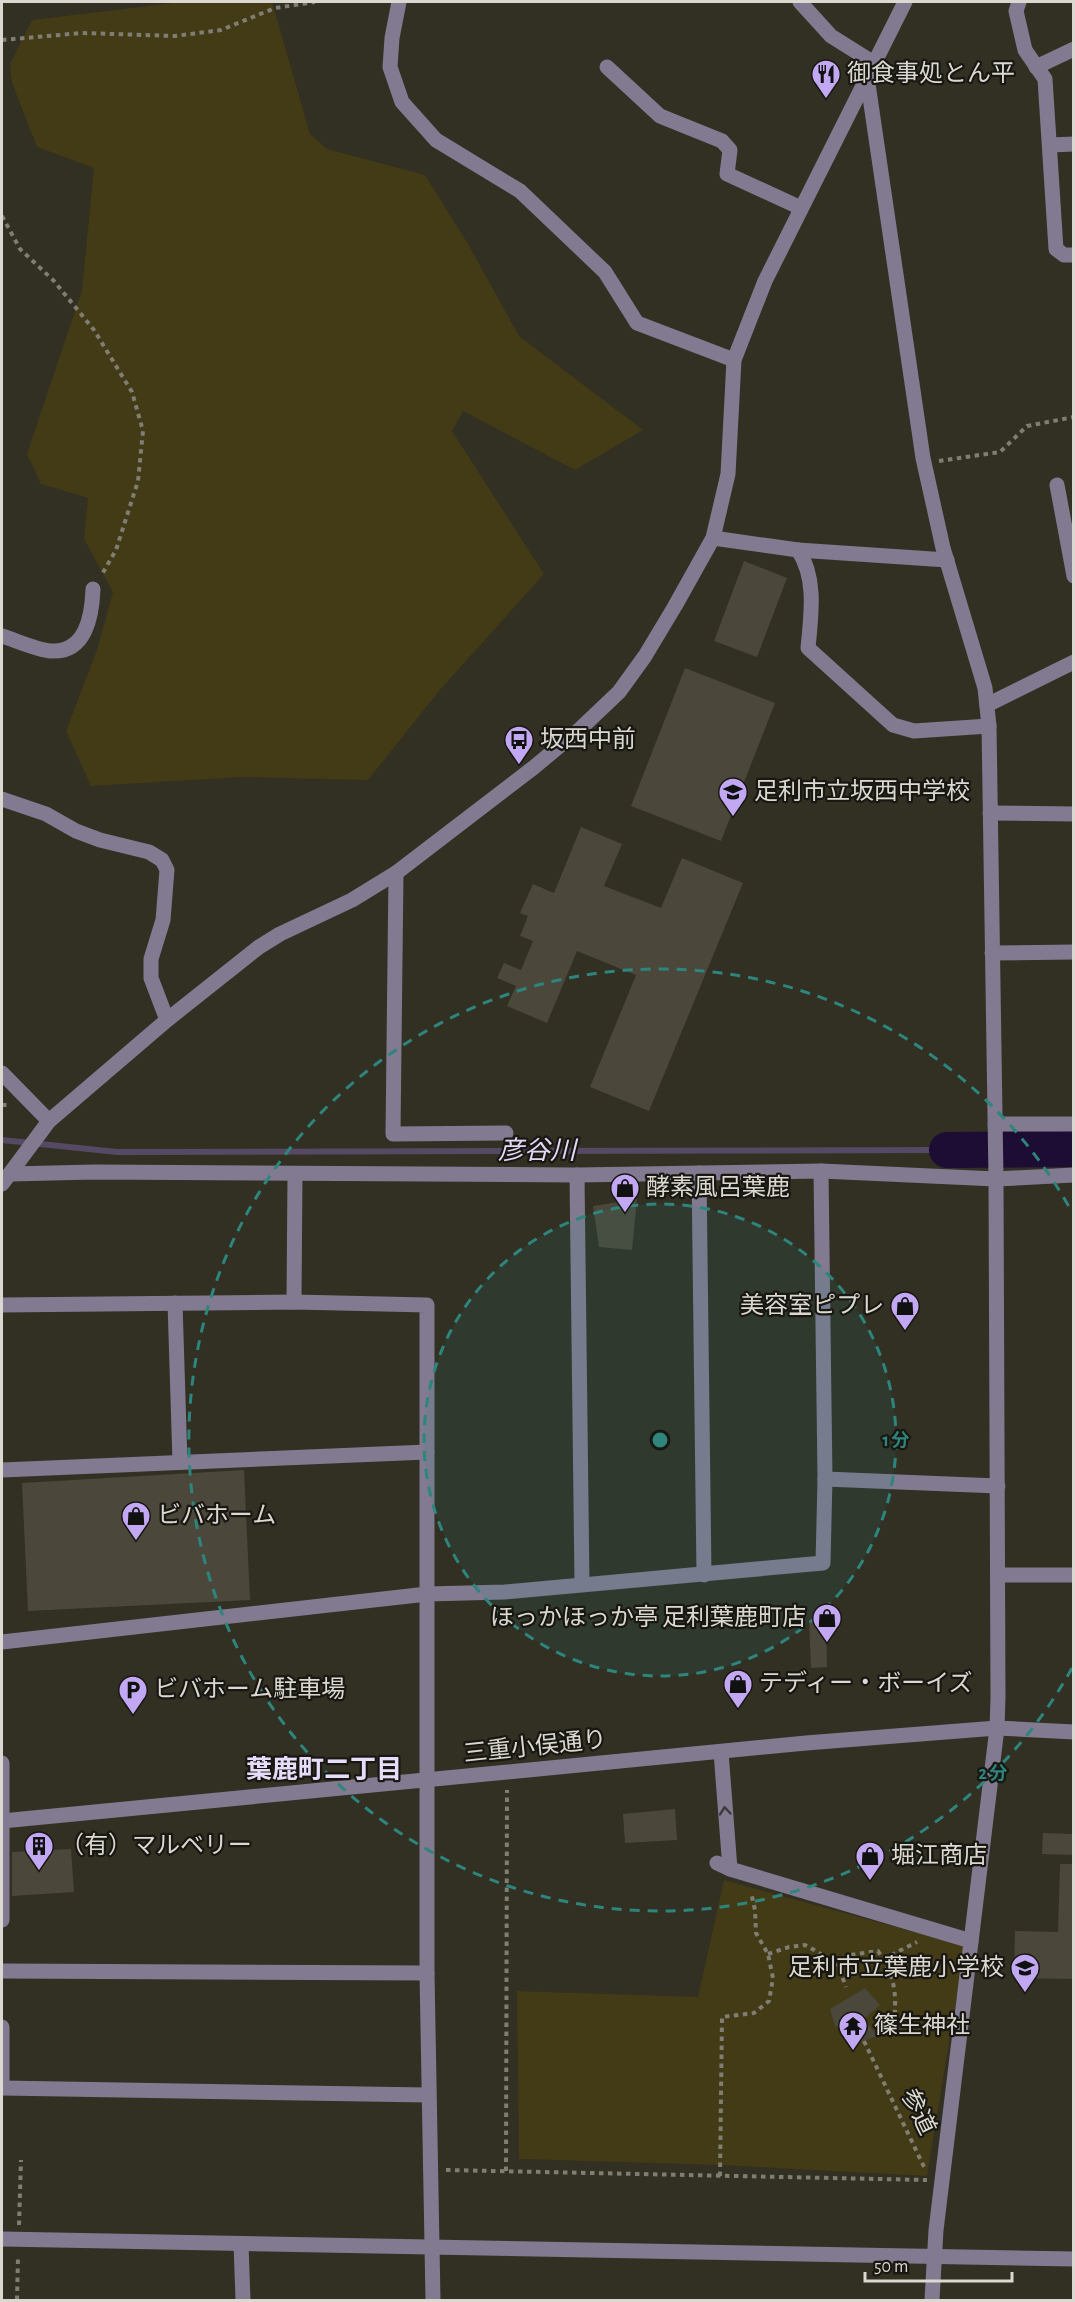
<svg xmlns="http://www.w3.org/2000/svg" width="1075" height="2302" font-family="'Alegreya Sans','Noto Sans JP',sans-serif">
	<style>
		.green { fill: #433a16 }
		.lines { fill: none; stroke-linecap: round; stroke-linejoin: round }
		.stream { stroke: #564963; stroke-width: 6 }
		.river { stroke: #1d0c34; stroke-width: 36 }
		.building { fill: #4b483b }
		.path { stroke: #807d73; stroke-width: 4; stroke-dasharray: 4.5 4.5; stroke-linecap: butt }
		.minor { stroke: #817a90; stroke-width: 15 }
		.oneway { stroke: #3d3a3e }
		.ring { fill: none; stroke: #2d857d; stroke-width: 3; stroke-dasharray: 10 8 }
		.labels { text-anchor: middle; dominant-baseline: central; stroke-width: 4.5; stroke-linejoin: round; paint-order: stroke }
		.poi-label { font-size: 24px; fill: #dad8d0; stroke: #191712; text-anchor: start }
		.street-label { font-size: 24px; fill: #dad8d0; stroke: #191712 }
		.water-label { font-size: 26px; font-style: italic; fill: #e1d8f6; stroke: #191712 }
		.neighbourhood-label { font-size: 26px; font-weight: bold; fill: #e6ddfa; stroke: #191712 }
		.centre { fill: #2d857d; stroke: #191712; stroke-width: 3 }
		.ring-label { font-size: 18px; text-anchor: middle; font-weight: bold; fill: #2d857d; stroke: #191712; stroke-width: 4.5; stroke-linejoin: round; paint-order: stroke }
	</style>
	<rect width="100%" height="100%" fill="#322f23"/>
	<g class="green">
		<polygon points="182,2 272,2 310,134 327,149 425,175 468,244 519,336 643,430 575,470 463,411 452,431 544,574 439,691 368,780 243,777 91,786 66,731 97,650 113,592 84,539 88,498 41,484 27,454 82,290 94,168 37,147 12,83 10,64 32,20"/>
		<polygon points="724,1880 965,1946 927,2176 721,2165 519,2159 517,1991 698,1997"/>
	</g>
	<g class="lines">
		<polyline class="stream" points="2,1140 117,1152 947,1150"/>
		<polyline class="river" points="947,1150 1074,1149"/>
	</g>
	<g class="building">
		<polygon points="744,561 787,578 757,657 714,641"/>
		<polygon points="685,668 775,703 721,841 631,806"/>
		<polygon points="581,827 622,844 604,886 661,908 682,858 743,883 649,1111 590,1087 636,975 577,951 547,1023 507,1006 516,986 497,978 504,963 521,970 533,941 520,936 528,916 520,913 533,884 554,893"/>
		<polygon points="637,1199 632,1250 599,1247 593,1206"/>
		<polygon points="244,1470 250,1600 28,1611 22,1483"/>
		<polygon points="826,1619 827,1667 811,1668 809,1620"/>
		<polygon points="675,1809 677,1840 625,1843 623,1814"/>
		<polygon points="1043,1833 1074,1834 1074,1855 1042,1854"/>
		<polygon points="71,1849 74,1892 12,1896 12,1852"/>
		<polygon points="1060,1864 1074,1864 1074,1979 1014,1978 1015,1931 1058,1932"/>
		<polygon points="865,1988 880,2005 864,2019 877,2036 853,2045 846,2028 835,2026 830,2009"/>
	</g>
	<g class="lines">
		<g class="path">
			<polyline points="2,40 82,33 175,36 221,30 275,8 315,2"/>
			<polyline points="2,216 20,249 54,281 94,330 132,392 143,431 138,481 116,550 101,576"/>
			<polyline points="939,461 1000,452 1027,426 1074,417"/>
			<polyline points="2,1105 10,1105"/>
			<polyline points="768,1954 789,1947 805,1945 818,1952 839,1968 846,1987"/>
			<polyline points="883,1959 917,1942"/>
			<path d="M 839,1968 L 850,1955 L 878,1951 C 892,1973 896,1985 895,2012"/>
			<polyline points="864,2041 925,2169"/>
			<polyline points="446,2170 927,2180"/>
			<polyline points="506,2171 507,1790"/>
			<polyline points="720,2176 722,2017 754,2013 769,2001 773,1978 768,1954 756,1933 755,1910 751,1892"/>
			<polyline points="19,2225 21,2160"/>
			<polyline points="17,2300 18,2256"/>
		</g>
		<g class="minor">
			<polyline points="399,2 392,38 390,67 402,102 436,140 520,191 605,272 637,323 734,360"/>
			<polyline points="800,2 831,36 874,63"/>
			<polyline points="1019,2 1016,11 1025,50 1045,79 1056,249 1064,255 1074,255"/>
			<polyline points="607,67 660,116 722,141 730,150 727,174 801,208"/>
			<polyline points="1036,67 1074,49"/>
			<polyline points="867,77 923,458 943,548 985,688 989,726 996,1179 998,1698 997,1728 936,2230 932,2300"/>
			<polyline points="1050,145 1074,144"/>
			<polyline points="1057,485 1074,576"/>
			<path d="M 713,538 L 798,550 C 817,578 811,616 808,648 L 893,725 L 914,731 L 989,726"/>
			<polyline points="798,550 947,560"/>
			<path d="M 2,636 C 15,640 37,650 51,651 C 86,653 92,616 93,589"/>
			<polyline points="987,705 1074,662"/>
			<polyline points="2,799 46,814 76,831 100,840 149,852 162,860 167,870 163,920 151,959 151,978 167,1020"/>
			<polyline points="990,813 1074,814"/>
			<polyline points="396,873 393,1134 506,1133"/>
			<polyline points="992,953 1074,952"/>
			<polyline points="2,1073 49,1121"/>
			<polyline points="995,1124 1074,1124"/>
			<polyline points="699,1173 704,1575"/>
			<polyline points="10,1174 94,1172 577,1175 821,1171 996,1179 1074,1175"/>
			<polyline points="577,1175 582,1584"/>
			<polyline points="2,1184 49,1121 167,1020 259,947 280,934 352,900 396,873 533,768 580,729 619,692 645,656 675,606 713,538 728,474 734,360 765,281 905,2"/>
			<polyline points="294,1302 295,1174"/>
			<polyline points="175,1303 180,1462"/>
			<polyline points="2,1305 294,1302 427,1305 427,1973 433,2300"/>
			<polyline points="2,1470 427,1452"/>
			<polyline points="825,1479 998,1486"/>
			<polyline points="998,1575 1074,1575"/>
			<polyline points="2,1642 427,1594 505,1592 823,1563 825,1479 821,1171"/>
			<polyline points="721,1752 730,1869"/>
			<polyline points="2,1763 2,1920"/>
			<polyline points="2,1821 806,1743 997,1728 1074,1732"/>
			<polyline points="717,1863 730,1869 971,1941"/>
			<polyline points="2,1971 427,1973"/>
			<polyline points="2,2027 2,2088"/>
			<polyline points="2,2088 428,2095"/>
			<polyline points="2,2239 1074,2259"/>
			<polyline points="241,2244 243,2300"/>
		</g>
	</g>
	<defs><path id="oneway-chevron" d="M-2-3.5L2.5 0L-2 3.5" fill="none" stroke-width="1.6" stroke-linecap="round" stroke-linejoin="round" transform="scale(1.5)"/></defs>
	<use class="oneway" href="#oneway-chevron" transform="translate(725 1811) rotate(-95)"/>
	<circle cx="660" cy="1440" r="236" fill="#2d857d" fill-opacity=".12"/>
	<g class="ring">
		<circle cx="660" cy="1440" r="236"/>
		<path d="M1072 1668A471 471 0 1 1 1072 1212"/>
	</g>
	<defs>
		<g id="restaurant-pin" transform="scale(1.5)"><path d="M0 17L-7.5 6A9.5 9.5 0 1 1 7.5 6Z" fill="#c2a8f3" stroke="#191712"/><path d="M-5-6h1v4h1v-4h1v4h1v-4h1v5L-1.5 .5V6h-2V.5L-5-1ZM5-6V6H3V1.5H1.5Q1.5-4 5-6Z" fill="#111"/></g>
		<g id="bus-pin" transform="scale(1.5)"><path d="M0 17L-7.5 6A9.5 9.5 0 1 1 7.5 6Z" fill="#c2a8f3" stroke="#191712"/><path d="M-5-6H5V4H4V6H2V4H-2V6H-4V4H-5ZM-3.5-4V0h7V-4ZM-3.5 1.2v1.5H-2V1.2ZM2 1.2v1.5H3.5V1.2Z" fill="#111"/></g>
		<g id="school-pin" transform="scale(1.5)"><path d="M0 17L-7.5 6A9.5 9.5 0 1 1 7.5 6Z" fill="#c2a8f3" stroke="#191712"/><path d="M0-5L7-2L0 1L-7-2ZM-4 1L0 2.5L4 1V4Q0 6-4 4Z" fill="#111"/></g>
		<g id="shop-pin" transform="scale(1.5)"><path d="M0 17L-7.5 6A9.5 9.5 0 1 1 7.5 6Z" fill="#c2a8f3" stroke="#191712"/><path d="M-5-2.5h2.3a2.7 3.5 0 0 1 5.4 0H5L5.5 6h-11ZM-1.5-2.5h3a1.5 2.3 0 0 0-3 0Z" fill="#111"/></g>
		<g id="parking-pin" transform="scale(1.5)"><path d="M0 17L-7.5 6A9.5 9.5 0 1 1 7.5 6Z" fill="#c2a8f3" stroke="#191712"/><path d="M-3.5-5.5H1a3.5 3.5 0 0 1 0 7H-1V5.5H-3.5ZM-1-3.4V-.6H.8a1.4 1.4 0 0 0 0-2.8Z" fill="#111"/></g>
		<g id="building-pin" transform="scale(1.5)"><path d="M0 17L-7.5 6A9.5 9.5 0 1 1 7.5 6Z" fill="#c2a8f3" stroke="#191712"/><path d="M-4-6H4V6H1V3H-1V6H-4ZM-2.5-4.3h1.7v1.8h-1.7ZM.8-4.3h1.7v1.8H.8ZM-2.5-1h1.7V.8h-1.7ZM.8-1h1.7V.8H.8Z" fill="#111"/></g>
		<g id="temple-pin" transform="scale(1.5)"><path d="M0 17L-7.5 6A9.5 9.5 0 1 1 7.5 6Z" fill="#c2a8f3" stroke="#191712"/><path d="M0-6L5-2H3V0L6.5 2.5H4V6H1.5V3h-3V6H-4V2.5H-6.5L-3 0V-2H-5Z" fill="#111"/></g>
	</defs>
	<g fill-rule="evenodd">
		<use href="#restaurant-pin" x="826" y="74"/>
		<use href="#bus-pin" x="519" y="740"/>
		<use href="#school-pin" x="733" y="792"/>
		<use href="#shop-pin" x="625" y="1188"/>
		<use href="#shop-pin" x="905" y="1306"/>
		<use href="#shop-pin" x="136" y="1516"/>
		<use href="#shop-pin" x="827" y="1618"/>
		<use href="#shop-pin" x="738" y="1684"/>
		<use href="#parking-pin" x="133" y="1690"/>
		<use href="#building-pin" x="39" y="1846"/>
		<use href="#shop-pin" x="870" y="1856"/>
		<use href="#school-pin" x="1025" y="1968"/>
		<use href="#temple-pin" x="853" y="2026"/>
	</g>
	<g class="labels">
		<g class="poi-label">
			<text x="847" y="74">御食事処とん平</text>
			<text x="540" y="740">坂西中前</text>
			<text x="754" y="792">足利市立坂西中学校</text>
			<text x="646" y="1188">酵素風呂葉鹿</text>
			<text x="884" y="1306" text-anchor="end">美容室ピプレ</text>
			<text x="157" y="1516">ビバホーム</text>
			<text x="806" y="1618" text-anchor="end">ほっかほっか亭 足利葉鹿町店</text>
			<text x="759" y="1684">テディー・ボーイズ</text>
			<text x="154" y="1690">ビバホーム駐車場</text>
			<text x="60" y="1846">（有）マルベリー</text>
			<text x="891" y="1856">堀江商店</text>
			<text x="1004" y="1968" text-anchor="end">足利市立葉鹿小学校</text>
			<text x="874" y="2026">篠生神社</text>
		</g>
		<g class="street-label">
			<text transform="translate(535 1747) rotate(-6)">三重小俣通り</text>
			<text transform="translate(918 2112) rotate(64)">参道</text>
		</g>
		<g class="water-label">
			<text x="537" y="1151">彦谷川</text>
		</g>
		<g class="neighbourhood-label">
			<text x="324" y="1770">葉鹿町二丁目</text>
		</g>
	</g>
	<circle cx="660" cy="1440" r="9" class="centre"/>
	<g class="ring-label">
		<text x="896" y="1446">1 分</text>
		<text x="993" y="1779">2 分</text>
	</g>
	<rect width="1075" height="2302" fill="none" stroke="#dad8d0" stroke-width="6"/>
	<path d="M865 2272v9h147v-9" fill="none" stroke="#dad8d0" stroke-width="3"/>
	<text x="874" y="2272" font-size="18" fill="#dad8d0" stroke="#191712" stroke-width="4.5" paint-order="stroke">50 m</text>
</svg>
